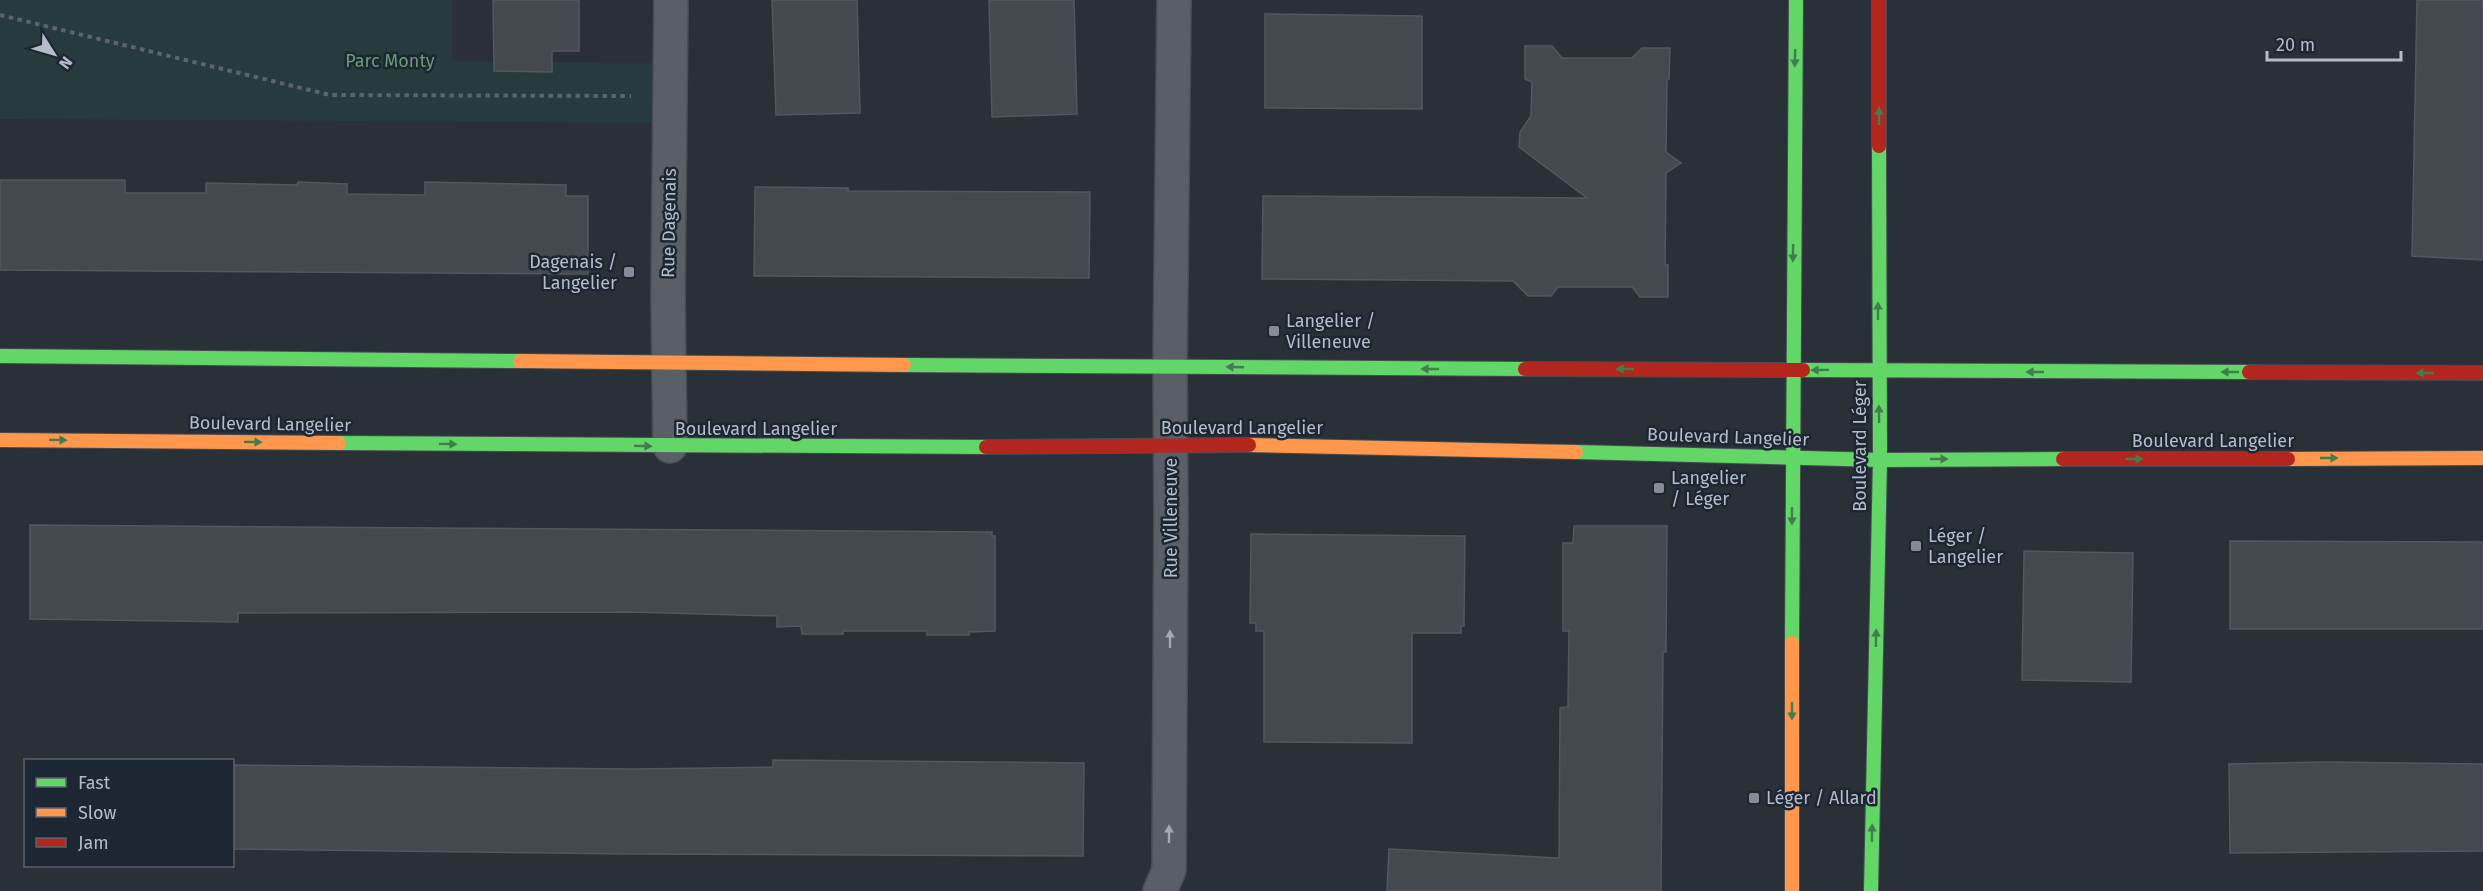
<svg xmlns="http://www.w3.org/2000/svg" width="2483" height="891" font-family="'Fira Sans',sans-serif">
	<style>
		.green { fill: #273a3e }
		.building { fill: #444950; stroke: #52575f; stroke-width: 1.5 }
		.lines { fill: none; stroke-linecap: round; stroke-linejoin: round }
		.street-casing { stroke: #484c53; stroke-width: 36 }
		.fast-casing { stroke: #484c53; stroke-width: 16 }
		.slow-casing { stroke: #484c53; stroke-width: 16 }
		.jam-casing { stroke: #484c53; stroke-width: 16 }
		.path { stroke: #5d636a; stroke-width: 4; stroke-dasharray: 4.5 4.5; stroke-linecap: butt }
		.street { stroke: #5a5e66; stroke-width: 33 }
		.fast { stroke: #63d668; stroke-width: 14 }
		.slow { stroke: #ff974d; stroke-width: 14 }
		.jam { stroke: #b3261e; stroke-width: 14 }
		.oneway { fill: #407e4e }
		.oneway2 { fill: #a2a9b5 }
		.poi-dot { fill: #848b96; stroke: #1d2633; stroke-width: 2 }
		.labels { text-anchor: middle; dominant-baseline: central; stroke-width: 5; stroke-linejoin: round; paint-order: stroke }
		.park-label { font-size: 18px; fill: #6b9a76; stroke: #1d2633 }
		.street-label { font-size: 18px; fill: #b4bcc9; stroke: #1d2633 }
		.poi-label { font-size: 18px; fill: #b4bcc9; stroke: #1d2633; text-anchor: start }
	</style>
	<rect width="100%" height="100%" fill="#2a3038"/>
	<polygon class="green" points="0,0 452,0 452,61 672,63 671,123 0,119"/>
	<g class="building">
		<polygon points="493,0 579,0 579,51 552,51 552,72 494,71"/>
		<polygon points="772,0 857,0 860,113 776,115"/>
		<polygon points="989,0 1074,0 1077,114 992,117"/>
		<polygon points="2417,0 2483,0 2483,260 2412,256"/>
		<polygon points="1265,14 1422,16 1422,109 1265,108"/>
		<polygon points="1525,46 1552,46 1562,58 1632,58 1642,48 1670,48 1669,79 1667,80 1666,152 1681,163 1666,173 1665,264 1668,265 1668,297 1640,297 1632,287 1558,287 1551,296 1528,296 1513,281 1262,279 1263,196 1587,198 1519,147 1520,132 1531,116 1532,82 1525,79"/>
		<polygon points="0,180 125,180 125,193 206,193 206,183 297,185 298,182 347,184 347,194 425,195 425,182 566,185 566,196 588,196 588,274 0,270"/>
		<polygon points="755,187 848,188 848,191 1090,192 1089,278 754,276"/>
		<polygon points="30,525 992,532 992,536 995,536 995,631 969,632 969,635 927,635 927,631 843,631 843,634 802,634 801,626 777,627 777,616 632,612 238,613 238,622 30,619"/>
		<polygon points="1574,526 1667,526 1666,652 1663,652 1661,891 1387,891 1389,849 1559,858 1560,708 1568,707 1569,631 1563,631 1563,543 1573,543"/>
		<polygon points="1251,534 1465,536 1464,626 1461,626 1461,633 1412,633 1412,743 1264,742 1264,631 1256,631 1256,623 1250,623"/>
		<polygon points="2230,541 2483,542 2483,629 2230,629"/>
		<polygon points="2024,551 2133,553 2131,682 2022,680"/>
		<polygon points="773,760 1084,763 1083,856 633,854 232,849 232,765 633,769 773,767"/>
		<polygon points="2328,762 2483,764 2483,851 2230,853 2229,764"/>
	</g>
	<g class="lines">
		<g class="street-casing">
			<g id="street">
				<polyline points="670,446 668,297 671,0"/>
				<polyline points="1160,891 1169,870 1171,515 1170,367 1174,0"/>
			</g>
		</g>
		<g class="fast-casing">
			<g id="fast">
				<polyline points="0,356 520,361"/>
				<polyline points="904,365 1525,369"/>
				<polyline points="1803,370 2249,372"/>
				<polyline points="339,443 986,447"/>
				<polyline points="1576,452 1880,460 2063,459"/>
				<polyline points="1792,643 1796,0"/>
				<polyline points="1871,891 1880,460 1879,146"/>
			</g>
		</g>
		<g class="slow-casing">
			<g id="slow">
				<polyline points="520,361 904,365"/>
				<polyline points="0,440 339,443"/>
				<polyline points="1249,445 1576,452"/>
				<polyline points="2288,459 2483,458"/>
				<polyline points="1792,891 1792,643"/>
			</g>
		</g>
		<g class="jam-casing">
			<g id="jam">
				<polyline points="1879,146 1879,0"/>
				<polyline points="1525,369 1803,370"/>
				<polyline points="2249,372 2483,373"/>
				<polyline points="986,447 1249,445"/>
				<polyline points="2063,459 2288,459"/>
			</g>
		</g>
		<polyline class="path" points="0,15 330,95 631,96"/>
		<use href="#street" class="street"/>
		<use href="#fast" class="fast"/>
		<use href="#slow" class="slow"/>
		<use href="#jam" class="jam"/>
	</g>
	<defs><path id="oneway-solid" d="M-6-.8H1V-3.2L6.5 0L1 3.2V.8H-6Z" transform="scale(1.5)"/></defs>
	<g class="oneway">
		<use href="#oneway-solid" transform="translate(1795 58) rotate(91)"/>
		<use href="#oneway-solid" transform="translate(1879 116) rotate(-90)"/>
		<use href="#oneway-solid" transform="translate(1793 253) rotate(91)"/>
		<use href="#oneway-solid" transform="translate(1878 311) rotate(-90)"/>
		<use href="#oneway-solid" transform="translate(1235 367) rotate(-178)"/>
		<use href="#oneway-solid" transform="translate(1430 369) rotate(-180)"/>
		<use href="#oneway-solid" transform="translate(1625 369) rotate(-180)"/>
		<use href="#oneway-solid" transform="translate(1820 370) rotate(179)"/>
		<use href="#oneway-solid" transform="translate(2035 372) rotate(-180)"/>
		<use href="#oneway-solid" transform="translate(2230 372) rotate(-180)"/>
		<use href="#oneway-solid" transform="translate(2425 373) rotate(-180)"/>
		<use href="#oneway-solid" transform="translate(1879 414) rotate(-91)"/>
		<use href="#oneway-solid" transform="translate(58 440) rotate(1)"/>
		<use href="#oneway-solid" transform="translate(253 442) rotate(1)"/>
		<use href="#oneway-solid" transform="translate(448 444) rotate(1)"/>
		<use href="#oneway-solid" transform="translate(643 446) rotate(1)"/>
		<use href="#oneway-solid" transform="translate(2329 458)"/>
		<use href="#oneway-solid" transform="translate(1939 459)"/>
		<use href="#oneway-solid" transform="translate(2134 459)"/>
		<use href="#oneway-solid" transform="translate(1792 516) rotate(90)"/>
		<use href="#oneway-solid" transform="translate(1876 638) rotate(-89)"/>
		<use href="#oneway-solid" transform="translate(1792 711) rotate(90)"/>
		<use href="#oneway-solid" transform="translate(1872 833) rotate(-89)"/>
	</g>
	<g class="oneway2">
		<use href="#oneway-solid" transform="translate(1170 639) rotate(-90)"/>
		<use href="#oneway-solid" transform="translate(1169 834) rotate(-90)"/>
	</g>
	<g class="poi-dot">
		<rect x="623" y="266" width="12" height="12" rx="3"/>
		<rect x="1268" y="325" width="12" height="12" rx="3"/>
		<rect x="1653" y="482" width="12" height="12" rx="3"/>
		<rect x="1910" y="540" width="12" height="12" rx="3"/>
		<rect x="1748" y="792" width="12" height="12" rx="3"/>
	</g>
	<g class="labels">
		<g class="park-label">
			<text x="390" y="61">Parc Monty</text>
		</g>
		<g class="street-label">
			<text transform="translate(669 223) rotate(-89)">Rue Dagenais</text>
			<text transform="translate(270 424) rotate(1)">Boulevard Langelier</text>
			<text x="1242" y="428">Boulevard Langelier</text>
			<text x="756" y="429">Boulevard Langelier</text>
			<text transform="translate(1728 437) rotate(2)">Boulevard Langelier</text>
			<text x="2213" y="441">Boulevard Langelier</text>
			<text transform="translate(1860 446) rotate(-90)">Boulevard Léger</text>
			<text transform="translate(1171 518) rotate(-90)">Rue Villeneuve</text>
		</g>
		<g class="poi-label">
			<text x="617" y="262" text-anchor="end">Dagenais /<tspan x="617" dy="21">Langelier</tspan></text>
			<text x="1286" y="321">Langelier /<tspan x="1286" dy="21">Villeneuve</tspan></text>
			<text x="1671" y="478">Langelier<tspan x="1671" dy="21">/ Léger</tspan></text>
			<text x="1928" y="536">Léger /<tspan x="1928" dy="21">Langelier</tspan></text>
			<text x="1766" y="798">Léger / Allard</text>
		</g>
	</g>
	<rect x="24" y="759" width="210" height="108" fill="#1d2633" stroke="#59626f" stroke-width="1.5"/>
	<rect x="36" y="778" width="30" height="9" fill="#63d668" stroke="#59626f" stroke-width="1.5"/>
	<text x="78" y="789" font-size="18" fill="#b4bcc9">Fast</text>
	<rect x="36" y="808" width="30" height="9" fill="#ff974d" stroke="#59626f" stroke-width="1.5"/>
	<text x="78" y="819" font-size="18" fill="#b4bcc9">Slow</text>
	<rect x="36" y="838" width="30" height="9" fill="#b3261e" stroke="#59626f" stroke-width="1.5"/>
	<text x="78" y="849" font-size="18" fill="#b4bcc9">Jam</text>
	<g transform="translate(54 54) rotate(127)" stroke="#1d2633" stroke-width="4.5" paint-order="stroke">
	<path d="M0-4.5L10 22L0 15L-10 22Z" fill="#b4bcc9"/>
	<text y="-9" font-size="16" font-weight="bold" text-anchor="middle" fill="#b4bcc9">N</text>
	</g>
	<path d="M2267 51v9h134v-9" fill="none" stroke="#b4bcc9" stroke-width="3"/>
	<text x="2276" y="51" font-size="18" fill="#b4bcc9" stroke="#1d2633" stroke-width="4.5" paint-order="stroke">20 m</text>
</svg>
